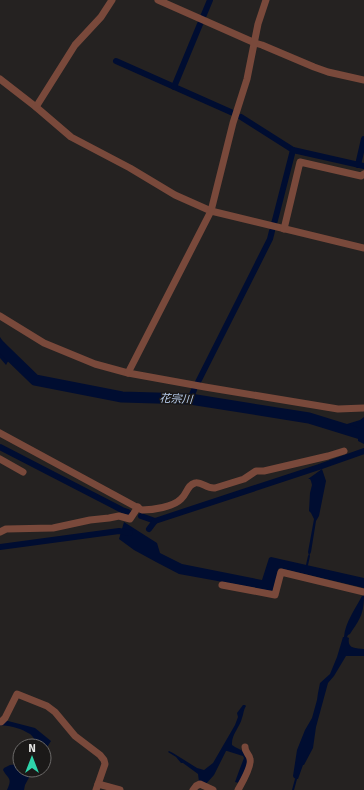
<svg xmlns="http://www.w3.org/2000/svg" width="364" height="790" font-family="Signika,'Noto Sans JP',sans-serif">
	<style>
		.water { fill: #000d31 }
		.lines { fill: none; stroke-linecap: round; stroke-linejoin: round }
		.stream { stroke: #000d31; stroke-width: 2 }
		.canal { stroke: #000d31; stroke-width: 6 }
		.river { stroke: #000d31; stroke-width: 11 }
		.minor { stroke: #79493b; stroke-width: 7 }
		.labels { text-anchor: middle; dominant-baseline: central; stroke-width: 3; stroke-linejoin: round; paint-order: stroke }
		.water-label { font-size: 11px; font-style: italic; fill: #bacfef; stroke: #1b1918 }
	</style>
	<rect width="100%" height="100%" fill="#252221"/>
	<g class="water">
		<path d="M 0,337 C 4,343 9,347 12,354 L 6,365 L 0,358 Z"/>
		<polygon points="364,417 364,444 358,441 358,436 346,433 347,424 360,420"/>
		<polygon points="322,469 326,481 319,516 316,521 311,552 309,556 308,552 314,519 311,513 309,511 310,493 312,485 311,481 310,479 308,479"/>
		<polygon points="124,522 157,543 160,553 182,564 262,580 269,558 271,557 364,578 364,588 279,568 273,590 272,591 179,574 156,562 134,550 119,539"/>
		<path d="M 364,595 C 364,614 360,619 350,634 L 348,635 L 347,637 L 349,638 C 347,649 355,648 364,649 L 364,656 L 346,656 L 334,676 L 328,683 L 316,727 L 313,748 L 304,765 L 303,765 L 298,779 L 297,779 L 294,778 L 293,776 L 297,750 L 305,730 L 312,718 L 317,700 L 318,693 L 320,683 L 330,674 L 337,657 L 343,637 L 344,637 C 345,623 355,609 362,596 Z"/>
		<path d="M 243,705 L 245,705 L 246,706 C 243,711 244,713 242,718 C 240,727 231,735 232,745 C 236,748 240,749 244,752 C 253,761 243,774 239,783 L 235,782 L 239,771 L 244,758 L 243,756 L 227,751 L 226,751 L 214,775 L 206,784 L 199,782 L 198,774 L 183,763 L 181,763 L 176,757 L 168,752 L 169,751 L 173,753 L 197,768 L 204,770 L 213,763 L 235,725 L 238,717 L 237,713 Z"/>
		<path d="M 0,721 L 8,721 L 35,728 L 51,741 L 44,752 L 44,746 L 32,746 L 35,740 C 33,737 31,734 28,733 C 22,729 6,724 0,726 Z"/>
		<path d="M 20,764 L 20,770 L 33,770 L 25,785 L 24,790 L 7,790 C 13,778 8,779 3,770 L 4,768 L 10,765 Z"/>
	</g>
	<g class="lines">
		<g class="stream">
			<polyline points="307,565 309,556"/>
			<polyline points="293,790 296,779"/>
		</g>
		<g class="canal">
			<polyline points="116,61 233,113"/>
			<polyline points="174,87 210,0"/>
			<polyline points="241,117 293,150"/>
			<polyline points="358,165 364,139"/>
			<polyline points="274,224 293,150 364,166"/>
			<polyline points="198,382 270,239 272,231"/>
			<polyline points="190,399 194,390"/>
			<polyline points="0,447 122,510 128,512"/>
			<polyline points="141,516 155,521"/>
			<polyline points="149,529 155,521 319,467 364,451"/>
			<polyline points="0,547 119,531 130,533"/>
		</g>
		<polyline class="river" points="0,346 35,380 122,397 190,399 309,418 364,435"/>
		<g class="minor">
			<polyline points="158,0 255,43 262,45 314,67 328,72 364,80"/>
			<polyline points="0,79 36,107 71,137 130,168 175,195 211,211 364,248"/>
			<polyline points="36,107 75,45 101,17 112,0"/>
			<polyline points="284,229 300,162 361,176 364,174"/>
			<polyline points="0,316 44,343 95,364 128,373 205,387 338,409 364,408"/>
			<polyline points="128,373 211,211 233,123 247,79 258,24 266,0"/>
			<path d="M 0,433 L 142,510 C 153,510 173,507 181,499 C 187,494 187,485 195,483 C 201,481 207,489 215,488 L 244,479 L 256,471 L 264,471 L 328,456 L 344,451"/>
			<polyline points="0,459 23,472"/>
			<polyline points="0,532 6,529 53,528 90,520 109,518 119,516 130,519 138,507"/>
			<polyline points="222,585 275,595 281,572 364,592"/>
			<polyline points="0,722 1,722 5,718 17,694 47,706 55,712 75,736 100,755 104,760 105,764 96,790"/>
			<polyline points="98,784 120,790"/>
			<polyline points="193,790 196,786 200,784 213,790"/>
			<path d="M 238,790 C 242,783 252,766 250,759 C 249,753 245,753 245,747"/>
		</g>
	</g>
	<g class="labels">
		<g class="water-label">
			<text transform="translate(176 399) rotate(3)">花宗川</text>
		</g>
	</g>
	<g transform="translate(32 758)"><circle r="19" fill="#1b1918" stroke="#6c6a69"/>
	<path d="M0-3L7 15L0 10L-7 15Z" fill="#2ed4aa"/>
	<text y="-6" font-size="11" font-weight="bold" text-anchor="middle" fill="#e5e4e2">N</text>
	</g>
</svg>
